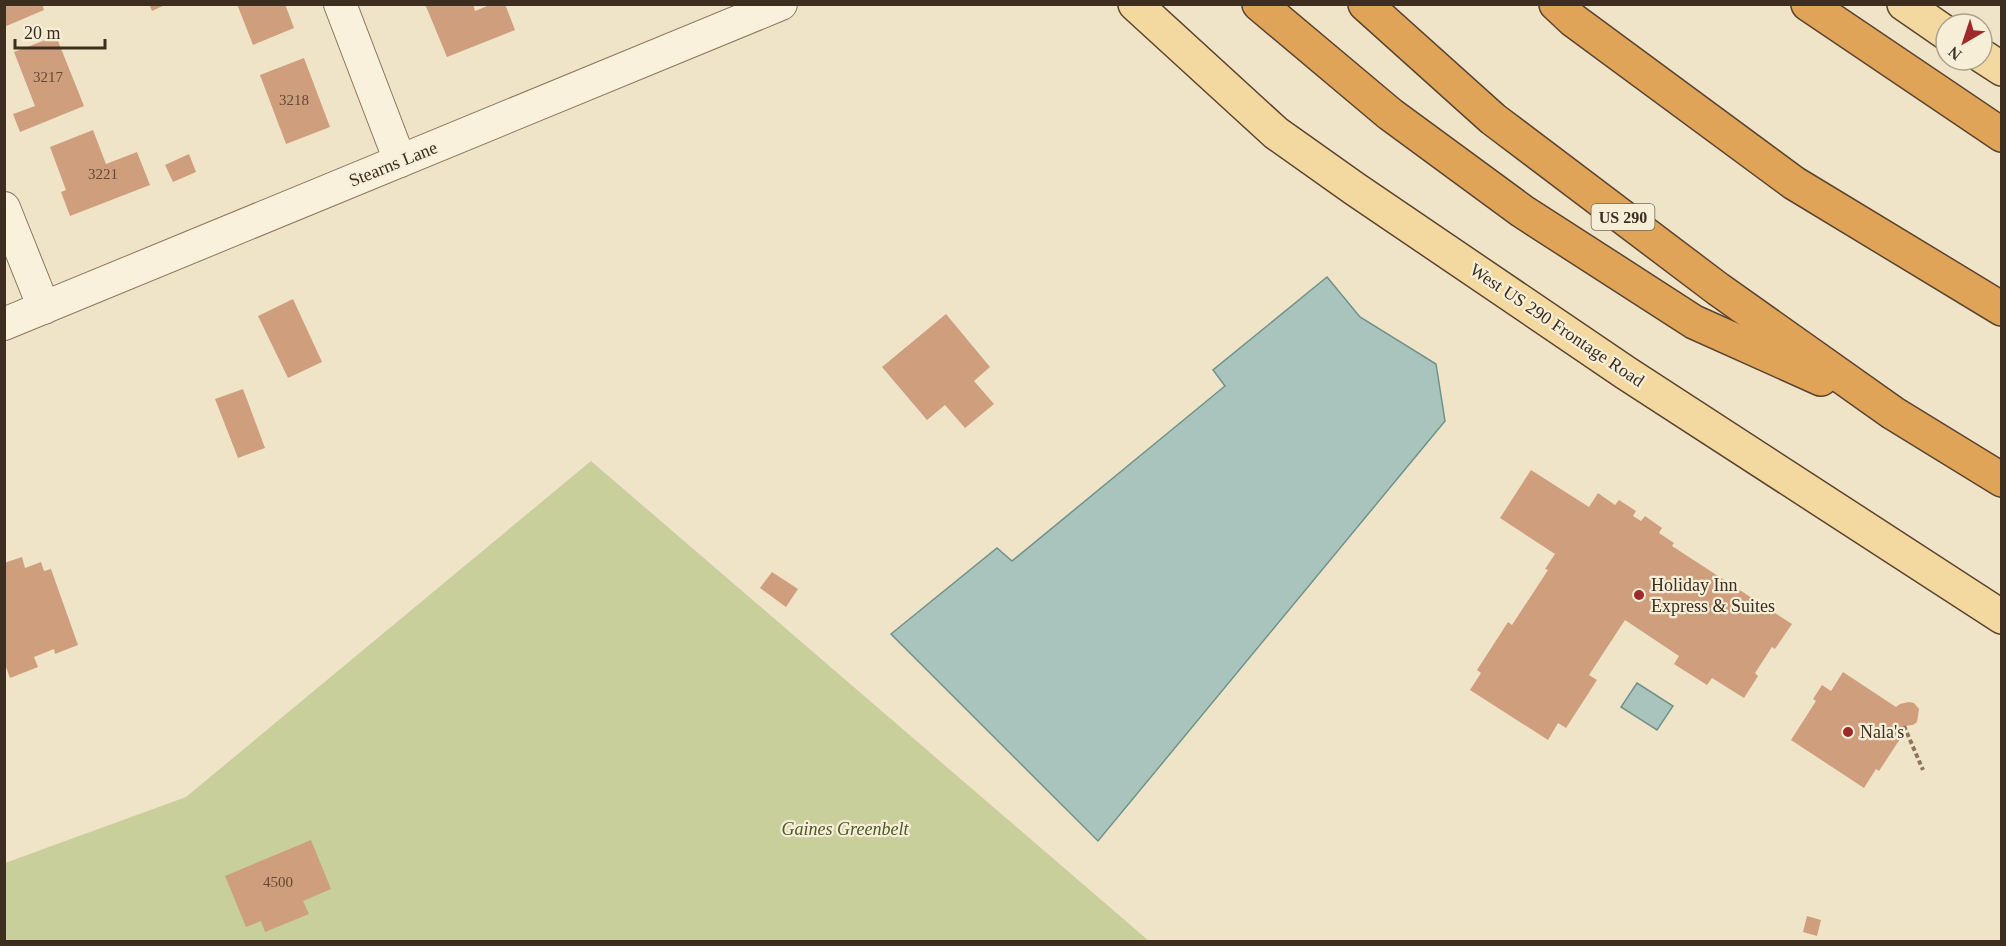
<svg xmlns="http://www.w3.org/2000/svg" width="2006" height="946" font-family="Georgia,serif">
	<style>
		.green { fill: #c9cf9b }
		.water { fill: #a9c4bc; stroke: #6f938a; stroke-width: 1.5 }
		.building { fill: #cf9f7d }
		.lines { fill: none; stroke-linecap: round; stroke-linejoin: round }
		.minor-casing { stroke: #8d765c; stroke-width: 34 }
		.major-casing { stroke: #5b4430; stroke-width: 36 }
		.highway-casing { stroke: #5b4430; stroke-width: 36 }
		.path { stroke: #8d765c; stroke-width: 4; stroke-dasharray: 4.5 3; stroke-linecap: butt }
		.minor { stroke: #faf1dc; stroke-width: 32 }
		.major { stroke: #f3d9a0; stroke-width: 33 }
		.highway { stroke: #e0a458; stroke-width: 33 }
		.poi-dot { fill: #9e2a2b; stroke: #f7eed8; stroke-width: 2 }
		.labels { text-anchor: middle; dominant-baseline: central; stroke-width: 4.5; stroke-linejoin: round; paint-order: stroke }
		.number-label { font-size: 15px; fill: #624a37 }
		.shield { fill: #f7eed8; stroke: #756857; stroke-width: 1.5 }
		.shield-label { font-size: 16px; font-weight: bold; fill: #3d2e20 }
		.street-label { font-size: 18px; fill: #3d2e20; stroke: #f7eed8 }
		.poi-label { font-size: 18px; fill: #3d2e20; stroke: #f7eed8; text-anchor: start }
		.park-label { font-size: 18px; font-style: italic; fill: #4d5a26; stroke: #f7eed8 }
	</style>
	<rect width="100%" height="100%" fill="#f0e4c8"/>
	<polygon class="green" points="591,461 1149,941 5,942 5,863 186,797"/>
	<g class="water">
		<polygon points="1327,277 1360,317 1436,364 1445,421 1098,841 891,634 997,548 1012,561 1225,386 1213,370"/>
		<polygon points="1637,683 1673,706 1657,730 1621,707"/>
	</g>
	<g class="building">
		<polygon points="4,4 42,4 44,10 4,27"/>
		<polygon points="149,4 167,4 152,11"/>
		<polygon points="237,4 285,4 294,28 253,45"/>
		<polygon points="425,4 473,4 475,11 492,4 505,4 515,30 447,57"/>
		<polygon points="56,36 84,106 20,132 13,114 35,106 14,52"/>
		<polygon points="304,58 330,127 286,144 260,75"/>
		<polygon points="93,130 106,164 137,152 150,185 70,216 61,192 66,190 50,147"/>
		<polygon points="189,154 196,172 173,182 165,165"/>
		<polygon points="293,299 322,362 288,378 258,316"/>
		<polygon points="946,314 990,367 974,381 994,404 965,428 945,405 927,420 882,367"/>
		<polygon points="243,389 265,448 238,458 215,399"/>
		<polygon points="1531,470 1589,507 1598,493 1615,505 1619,500 1636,511 1633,516 1641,521 1645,516 1662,528 1659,533 1674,543 1672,546 1792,624 1775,649 1772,647 1755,673 1758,676 1744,698 1712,678 1707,685 1674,664 1679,656 1625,620 1589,675 1597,680 1566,728 1558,723 1548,740 1470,690 1481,673 1477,670 1508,622 1512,625 1548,570 1545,569 1555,554 1500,518"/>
		<polygon points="22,557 25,568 41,562 44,571 51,569 78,645 55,654 54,649 34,657 38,667 10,678 6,667 4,667 4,563"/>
		<polygon points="772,572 798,589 786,607 760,588"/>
		<polygon points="1843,672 1896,707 1900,704 1909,702 1914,703 1919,709 1917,722 1913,725 1904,726 1896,737 1900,739 1879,771 1876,769 1864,788 1791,740 1816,701 1813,699 1822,685 1831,691"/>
		<polygon points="311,840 331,889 303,901 309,914 265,932 261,921 246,927 225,876"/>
		<polygon points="1807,916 1821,920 1817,936 1803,932"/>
	</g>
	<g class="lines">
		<g class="minor-casing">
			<g id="minor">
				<polyline points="340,4 400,161"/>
				<polyline points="4,208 44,308"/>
				<polyline points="4,324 781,4"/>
			</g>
		</g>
		<g class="major-casing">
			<g id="major">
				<polyline points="1135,4 1276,133 1355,189 1626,373 2002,617"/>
				<polyline points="1904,4 1946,33"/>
				<polyline points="1982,56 2002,69"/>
			</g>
		</g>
		<g class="highway-casing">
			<g id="highway">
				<polyline points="1259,4 1390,114 1522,211 1694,322 1821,379"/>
				<polyline points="1365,4 1493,119 1718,289 1893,413 2002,480"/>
				<polyline points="1556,4 1573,20 1794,183 2002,309"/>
				<polyline points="1808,4 2002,135"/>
			</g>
		</g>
		<polyline class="path" points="1904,726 1923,770"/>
		<use href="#minor" class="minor"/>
		<use href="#major" class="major"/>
		<use href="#highway" class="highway"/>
	</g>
	<g class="poi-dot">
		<circle cx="1639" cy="595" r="6"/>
		<circle cx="1848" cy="732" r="6"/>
	</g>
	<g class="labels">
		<g class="number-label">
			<text x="48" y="77">3217</text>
			<text x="294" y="100">3218</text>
			<text x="103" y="174">3221</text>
			<text x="278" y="882">4500</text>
		</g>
		<rect class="shield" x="1591.5" y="204" width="63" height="26" rx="4.5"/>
		<g class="shield-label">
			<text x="1623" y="217">US 290</text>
		</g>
		<g class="street-label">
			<text transform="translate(393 164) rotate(-22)">Stearns Lane</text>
			<text transform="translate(1557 325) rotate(34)">West US 290 Frontage Road</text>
		</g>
		<g class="poi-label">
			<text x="1651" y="585">Holiday Inn<tspan x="1651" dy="21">Express &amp; Suites</tspan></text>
			<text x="1860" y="732">Nala's</text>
		</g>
		<g class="park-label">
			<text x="845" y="829">Gaines Greenbelt</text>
		</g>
	</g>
	<rect width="2006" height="946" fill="none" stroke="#3d2e20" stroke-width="12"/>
	<g transform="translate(1964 42) rotate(219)"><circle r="28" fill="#f7eed8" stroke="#ada18e" stroke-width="1.5"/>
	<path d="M0-4.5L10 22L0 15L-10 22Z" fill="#9e2a2b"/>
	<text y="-9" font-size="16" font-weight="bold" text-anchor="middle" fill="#3d2e20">N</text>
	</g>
	<path d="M15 39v9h90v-9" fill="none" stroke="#3d2e20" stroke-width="3"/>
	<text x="24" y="39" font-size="18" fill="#3d2e20" stroke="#f7eed8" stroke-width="4.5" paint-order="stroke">20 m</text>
</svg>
